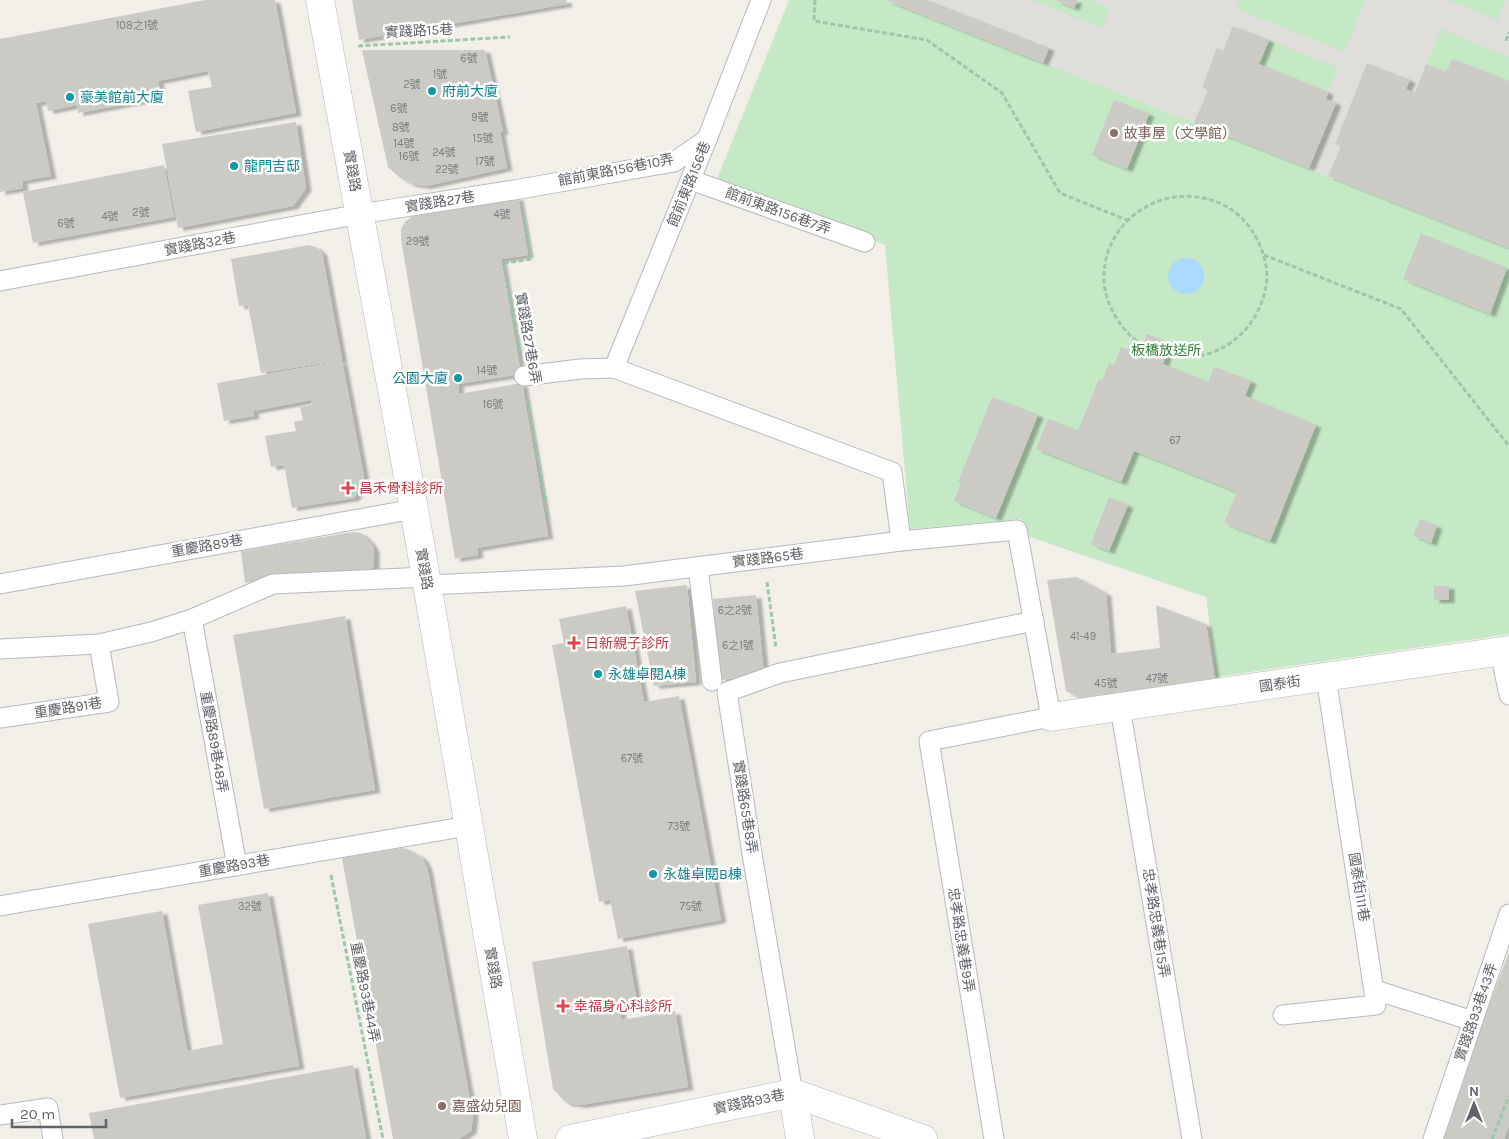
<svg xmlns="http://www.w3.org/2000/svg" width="1509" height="1139" font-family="Karla,'Noto Sans TC',sans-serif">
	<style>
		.industrial { fill: #e0deda }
		.green { fill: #c5e8c5 }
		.water { fill: #aadaff }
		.building { fill: #cccac5; filter: url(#shadow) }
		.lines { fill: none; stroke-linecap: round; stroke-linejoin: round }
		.service-casing { stroke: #b5b8bc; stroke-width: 21 }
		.minor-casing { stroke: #b5b8bc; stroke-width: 29 }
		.tertiary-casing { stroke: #b5b8bc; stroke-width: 29 }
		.path { stroke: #9cc7a9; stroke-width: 3; stroke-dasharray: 5 2.5; stroke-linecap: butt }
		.service { stroke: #fff; stroke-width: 19 }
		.minor { stroke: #fff; stroke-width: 28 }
		.tertiary { stroke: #fff; stroke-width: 28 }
		.culture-dot { fill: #0f9aa8; stroke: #fff; stroke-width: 2 }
		.education-dot { fill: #8d6e63; stroke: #fff; stroke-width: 2 }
		.health-dot { fill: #e0444e; stroke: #fff; stroke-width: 2 }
		.labels { text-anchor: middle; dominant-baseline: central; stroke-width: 5; stroke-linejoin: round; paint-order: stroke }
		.number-label { font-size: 11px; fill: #7a7d7f }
		.street-label { font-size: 14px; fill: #5f6368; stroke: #fff }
		.culture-label { font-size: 14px; fill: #0d838f; stroke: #fff; text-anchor: start }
		.education-label { font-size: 14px; fill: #785e54; stroke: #fff; text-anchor: start }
		.park-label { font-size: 14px; fill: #348238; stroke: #fff }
		.health-label { font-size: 14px; fill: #be3a42; stroke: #fff; text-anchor: start }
	</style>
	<defs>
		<filter id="shadow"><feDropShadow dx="5.5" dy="3" stdDeviation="1" flood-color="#0004"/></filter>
	</defs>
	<rect width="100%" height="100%" fill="#f1efe8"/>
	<polygon class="industrial" points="885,0 1509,0 1509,248 1394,202"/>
	<g class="green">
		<polygon points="789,0 885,0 1509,248 1509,634 1216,677 1206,597 1024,535 1022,519 910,529 885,245 717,179"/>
		<polygon points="1031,0 1055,0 1074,8 1077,0 1090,0 1110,8 1102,28"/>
		<polygon points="1240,0 1362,0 1365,1 1345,52 1236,9"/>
		<polygon points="1448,0 1505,0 1498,20"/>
		<polygon points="1441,29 1509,57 1509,81 1452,59 1446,72 1426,64"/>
		<polygon points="1269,40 1338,68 1328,92 1259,64"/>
	</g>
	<circle class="water" cx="1186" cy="276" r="18"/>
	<g class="building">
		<polygon points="205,0 275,0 296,113 196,132 188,91 212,87 208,71 158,81 160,90 140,93 141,101 78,113 77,105 48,111 46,101 36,103 51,176 22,181 23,188 0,192 0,39"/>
		<polygon points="352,0 566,0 567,4 359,40"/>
		<polygon points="886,0 927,0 1049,48 1043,63"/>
		<polygon points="1055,0 1077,0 1074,8"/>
		<polygon points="1233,26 1269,40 1259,64 1328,92 1326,99 1336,103 1309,168 1194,123 1208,90 1202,87 1217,48 1223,51"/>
		<polygon points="362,50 485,50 503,132 500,132 507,168 426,186 411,184 400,178 388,167"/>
		<polygon points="1452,59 1509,81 1509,248 1328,176 1341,146 1335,144 1367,63 1410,80 1406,89 1415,93 1426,64 1446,72"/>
		<polygon points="1114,100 1149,114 1127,169 1092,155"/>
		<polygon points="296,122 306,188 293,206 178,228 162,144"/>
		<polygon points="164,165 174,217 33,243 23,192"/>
		<polygon points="518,197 528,255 501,259 521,374 458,384 459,394 522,383 548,536 477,548 478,555 455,559 401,239 401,229 405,222 411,217 419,214"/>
		<polygon points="1421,234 1507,268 1490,314 1403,279"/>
		<polygon points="309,245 316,247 322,253 342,360 261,373 248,305 239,306 231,259"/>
		<polygon points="1147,334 1171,344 1163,364 1208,382 1214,367 1251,381 1245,396 1316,425 1270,541 1224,523 1237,492 1134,451 1121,482 1036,449 1048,419 1078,431 1099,379 1102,380 1109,363 1114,365 1121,347 1139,354"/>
		<polygon points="342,361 364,477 362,487 354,498 292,508 284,465 271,467 265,436 296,431 294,422 303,420 300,407 312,405 311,400 253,411 254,416 224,421 217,383"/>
		<polygon points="992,397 1038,415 996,518 954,501 961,483 958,482"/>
		<polygon points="1109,497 1128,505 1109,551 1091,544"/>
		<polygon points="1420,519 1437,526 1431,543 1413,536"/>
		<polygon points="353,532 361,533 370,542 374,549 374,566 371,569 365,571 304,572 245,583 241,551"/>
		<polygon points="1077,577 1106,593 1111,654 1160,648 1156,605 1206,624 1216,689 1093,705 1066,691 1047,580"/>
		<polygon points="687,585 696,682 654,686 635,591"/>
		<rect x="1434" y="586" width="15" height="14"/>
		<polygon points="756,595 764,675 720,680 713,599"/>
		<polygon points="626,606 644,702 679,696 721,920 618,939 610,900 599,902 552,645 564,643 559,619"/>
		<polygon points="345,616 375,790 264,809 233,635"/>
		<polygon points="401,848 407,849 417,854 423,859 427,867 473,1116 471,1131 459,1139 393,1139 342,858"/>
		<polygon points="268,893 299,1066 120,1098 88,924 162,911 187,1051 223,1044 198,905"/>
		<polygon points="627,946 637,1004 620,1007 621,1020 675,1011 688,1087 581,1105 566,1103 553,1089 532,962"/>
		<polygon points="1509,952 1509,1125 1504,1139 1439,1139"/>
		<polygon points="353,1065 366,1139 94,1139 89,1113"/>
	</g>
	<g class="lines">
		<g class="service-casing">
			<g id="service">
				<polyline points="761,0 707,139 614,368 892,472 901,541"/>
				<polyline points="691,180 865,242"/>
				<polyline points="0,281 360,214 520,189 674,162 707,139"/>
				<polyline points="524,376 580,369 614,368"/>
				<polyline points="698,567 712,681"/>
				<polyline points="0,584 414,509"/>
				<polyline points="427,585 624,576 901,541 1017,530 1051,717 929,741 994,1139"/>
				<polyline points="192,619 237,866"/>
				<polyline points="0,649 99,644 151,632 192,619 273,584 426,577"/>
				<polyline points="1500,651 1509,695"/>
				<polyline points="1120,707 1192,1139"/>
				<polyline points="0,718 109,702 99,644"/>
				<polyline points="0,906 468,826"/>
				<polyline points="1375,990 1473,1021"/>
				<polyline points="1283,1015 1376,1005 1326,677"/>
				<polyline points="793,1093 753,860 727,692 780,673 1034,621"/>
				<polyline points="0,1115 48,1108 53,1139"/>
				<polyline points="1433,1139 1509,914"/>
			</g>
		</g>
		<g class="minor-casing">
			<g id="minor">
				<polyline points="1051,717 1509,650"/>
				<polyline points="793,1093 800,1139"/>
				<polyline points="570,1139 793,1093 923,1139"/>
			</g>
		</g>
		<g class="tertiary-casing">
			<polyline id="tertiary" points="320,0 414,509 523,1139"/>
		</g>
		<g class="path">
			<polyline points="815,0 814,21 927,40 1002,93 1060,193 1127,220"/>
			<polyline points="1506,41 1509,32"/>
			<polyline points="358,46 510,37"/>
			<polyline points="1264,255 1401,309 1509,446"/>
			<path d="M 1143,345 C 1138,341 1132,338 1128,333 C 1119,324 1111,310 1107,298 C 1091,242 1140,190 1196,197 C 1217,199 1235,209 1248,225 C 1259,240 1267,258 1267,278 C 1264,320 1230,357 1186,357 C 1180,357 1173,355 1167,354"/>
			<polyline points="519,352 504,263 532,259 524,214"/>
			<polyline points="528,400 548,514"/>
			<polyline points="767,582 776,648"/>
			<polyline points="331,875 383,1139"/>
			<polyline points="1492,1139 1509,1096"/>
		</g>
		<use href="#service" class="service"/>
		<use href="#minor" class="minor"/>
		<use href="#tertiary" class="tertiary"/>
	</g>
	<g class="culture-dot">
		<circle cx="432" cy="91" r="5"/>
		<circle cx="70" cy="97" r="5"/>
		<circle cx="234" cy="166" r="5"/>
		<circle cx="458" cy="378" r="5"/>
		<circle cx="598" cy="674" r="5"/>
		<circle cx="653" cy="874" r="5"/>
	</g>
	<g class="education-dot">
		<circle cx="1114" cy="133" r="5"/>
		<circle cx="442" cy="1106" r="5"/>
	</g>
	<g class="health-dot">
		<path d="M345.5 480.5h5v5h5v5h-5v5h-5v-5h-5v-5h5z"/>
		<path d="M571.5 635.5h5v5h5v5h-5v5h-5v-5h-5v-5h5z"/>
		<path d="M560.5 998.5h5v5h5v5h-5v5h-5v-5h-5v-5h5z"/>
	</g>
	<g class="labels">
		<g class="number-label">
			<text x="137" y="25">108之1號</text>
			<text x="469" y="58">6號</text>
			<text x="440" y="74">1號</text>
			<text x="412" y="84">2號</text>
			<text x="399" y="108">6號</text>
			<text x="480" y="117">9號</text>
			<text x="401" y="127">8號</text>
			<text x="483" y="138">15號</text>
			<text x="404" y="143">14號</text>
			<text x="444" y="152">24號</text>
			<text x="409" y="156">16號</text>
			<text x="485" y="161">17號</text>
			<text x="447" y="169">22號</text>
			<text x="141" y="212">2號</text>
			<text x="502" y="214">4號</text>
			<text x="110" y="216">4號</text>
			<text x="66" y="223">6號</text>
			<text x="418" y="241">29號</text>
			<text x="487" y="370">14號</text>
			<text x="493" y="404">16號</text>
			<text x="1175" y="440">67</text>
			<text x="735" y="610">6之2號</text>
			<text x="1083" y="636">41-49</text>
			<text x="738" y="645">6之1號</text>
			<text x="1157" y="678">47號</text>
			<text x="1106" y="683">45號</text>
			<text x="632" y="758">67號</text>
			<text x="679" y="826">73號</text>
			<text x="250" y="906">32號</text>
			<text x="691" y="906">75號</text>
		</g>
		<g class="street-label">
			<text transform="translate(419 31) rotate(-3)">實踐路15巷</text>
			<text transform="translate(616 170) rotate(-11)">館前東路156巷10弄</text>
			<text transform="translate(352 171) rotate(80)">實踐路</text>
			<text transform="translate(689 184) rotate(-68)">館前東路156巷</text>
			<text transform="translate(440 202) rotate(-9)">實踐路27巷</text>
			<text transform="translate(778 211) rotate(20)">館前東路156巷7弄</text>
			<text transform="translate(200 244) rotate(-11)">實踐路32巷</text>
			<text transform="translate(528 338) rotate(80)">實踐路27巷6弄</text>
			<text transform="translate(207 546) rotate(-10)">重慶路89巷</text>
			<text transform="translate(768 558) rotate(-7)">實踐路65巷</text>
			<text transform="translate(424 569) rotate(80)">實踐路</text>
			<text transform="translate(1280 684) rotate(-8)">國泰街</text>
			<text transform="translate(68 708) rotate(-9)">重慶路91巷</text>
			<text transform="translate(214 742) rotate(80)">重慶路89巷48弄</text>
			<text transform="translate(745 807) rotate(81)">實踐路65巷8弄</text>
			<text transform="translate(234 866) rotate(-10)">重慶路93巷</text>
			<text transform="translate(1359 887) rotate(81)">國泰街111巷</text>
			<text transform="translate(1156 923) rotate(81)">忠孝路忠義巷15弄</text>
			<text transform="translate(961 940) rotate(81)">忠孝路忠義巷9弄</text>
			<text transform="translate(493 968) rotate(80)">實踐路</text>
			<text transform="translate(365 992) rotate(79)">重慶路93巷44弄</text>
			<text transform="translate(1476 1012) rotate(-71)">實踐路93巷43弄</text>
			<text transform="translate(749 1102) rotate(-12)">實踐路93巷</text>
		</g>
		<g class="culture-label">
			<text x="442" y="91">府前大廈</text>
			<text x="80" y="97">豪美館前大廈</text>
			<text x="244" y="166">龍門吉邸</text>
			<text x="448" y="378" text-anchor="end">公園大廈</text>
			<text x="608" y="674">永雄卓閱A棟</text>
			<text x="663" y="874">永雄卓閱B棟</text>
		</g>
		<g class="education-label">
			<text x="1124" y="133">故事屋（文學館）</text>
			<text x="452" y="1106">嘉盛幼兒園</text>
		</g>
		<g class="park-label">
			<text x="1166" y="350">板橋放送所</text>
		</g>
		<g class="health-label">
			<text x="359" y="488">昌禾骨科診所</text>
			<text x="585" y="643">日新親子診所</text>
			<text x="574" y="1006">幸福身心科診所</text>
		</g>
	</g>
	<g transform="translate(1474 1104)" stroke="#ffffff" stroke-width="4" paint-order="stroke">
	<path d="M0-4L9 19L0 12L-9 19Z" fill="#5f6368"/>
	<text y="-8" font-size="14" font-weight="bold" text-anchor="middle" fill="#5f6368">N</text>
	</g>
	<path d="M12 1119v8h94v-8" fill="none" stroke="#5f6368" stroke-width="2.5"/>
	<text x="20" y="1119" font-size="15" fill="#5f6368" stroke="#ffffff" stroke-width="4" paint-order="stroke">20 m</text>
</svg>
